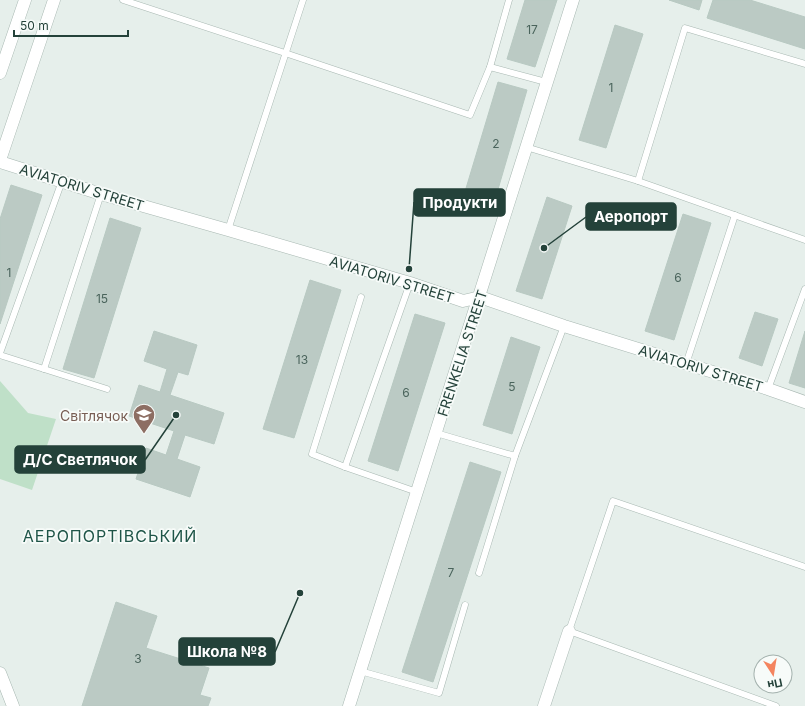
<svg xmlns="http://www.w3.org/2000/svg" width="805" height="706" font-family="Inter,sans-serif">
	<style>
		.green { fill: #bfe0c8 }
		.building { fill: #bbcac4; stroke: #b8c9c2 }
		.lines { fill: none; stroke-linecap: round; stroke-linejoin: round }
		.lane-casing { stroke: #a8b8b2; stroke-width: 7 }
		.street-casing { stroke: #a8b8b2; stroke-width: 13 }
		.lane { stroke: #fff; stroke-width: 6 }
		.street { stroke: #fff; stroke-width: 12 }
		.labels { text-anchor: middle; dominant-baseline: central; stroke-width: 3.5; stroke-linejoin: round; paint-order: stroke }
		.number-label { font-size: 12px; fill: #4a645c }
		.street-label { font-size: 14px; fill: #24423a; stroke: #f7fbf9 }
		.education-label { font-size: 14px; fill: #785e54; stroke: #f7fbf9; text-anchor: end }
		.quarter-label { font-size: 16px; letter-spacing: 1px; fill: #1f5548; stroke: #f7fbf9 }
		.leader { fill: none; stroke: #24423a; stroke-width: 1.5 }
		.callout-dot { fill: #24423a; stroke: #f7fbf9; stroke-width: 1.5 }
		.callout { fill: #24423a; stroke: #24423a; stroke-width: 1.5 }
		.callout-label { font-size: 15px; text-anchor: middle; font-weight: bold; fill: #fff }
	</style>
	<rect width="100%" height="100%" fill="#e6efeb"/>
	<polygon class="green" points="0,381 28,413 56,419 32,490 0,479"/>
	<g class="building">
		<polygon points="525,0 557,0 535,67 507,59"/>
		<polygon points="669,0 702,0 699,10"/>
		<polygon points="713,0 750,0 805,17 805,49 707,18"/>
		<polygon points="615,25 643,34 606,148 579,140"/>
		<polygon points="498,82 527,90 494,203 464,195"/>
		<polygon points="11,185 42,195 0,324 0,219"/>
		<polygon points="547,197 572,206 542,299 516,291"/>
		<polygon points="683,214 711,223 674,340 645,331"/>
		<polygon points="110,218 141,228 94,378 63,369"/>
		<polygon points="310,280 341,290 294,438 263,429"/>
		<polygon points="755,312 778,319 762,366 739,358"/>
		<polygon points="415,314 445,323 398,471 368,461"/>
		<polygon points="154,331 197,345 188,375 178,372 170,395 224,413 214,444 185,435 177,459 200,467 190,497 136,479 146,448 166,455 174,431 129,416 139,385 160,392 167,369 144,361"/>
		<polygon points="805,331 805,388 789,383"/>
		<polygon points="511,337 540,347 512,434 483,425"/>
		<polygon points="470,462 501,472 433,682 402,672"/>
		<polygon points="116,602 157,616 146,648 209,668 200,695 211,698 208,706 82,706"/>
	</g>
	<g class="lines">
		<g class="lane-casing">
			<g id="lane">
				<polyline points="123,0 285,53 470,115 490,67 546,82"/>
				<polyline points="490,67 509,0"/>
				<polyline points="526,147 638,181 685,28 805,64"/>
				<polyline points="638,181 805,240"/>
				<polyline points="228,230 303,0"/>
				<polyline points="410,283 345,467 417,492"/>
				<polyline points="0,353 62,181"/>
				<polyline points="0,355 44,369 101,194"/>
				<polyline points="686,364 735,215"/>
				<polyline points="44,369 107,389"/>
				<polyline points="768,389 805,289"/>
				<polyline points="436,433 515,456 564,326"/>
				<polyline points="345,467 312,454 361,297"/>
				<polyline points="479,573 515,456"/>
				<polyline points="360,671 439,693 465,605"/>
				<polyline points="776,706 569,631 613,501 805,567"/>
			</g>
		</g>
		<g class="street-casing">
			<g id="street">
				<polyline points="0,73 25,0"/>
				<polyline points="0,160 54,0"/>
				<polyline points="0,162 101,194 228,230 410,283 463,301 480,297 564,326 768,389 805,402"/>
				<polyline points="0,673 13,706"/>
				<polyline points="349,706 573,0"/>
				<polyline points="544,706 569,631"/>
			</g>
		</g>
		<use href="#lane" class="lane"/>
		<use href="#street" class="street"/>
	</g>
	<defs>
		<g id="school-pin" transform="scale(1.15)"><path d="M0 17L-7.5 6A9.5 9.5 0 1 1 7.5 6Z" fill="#8d6e63" stroke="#f7fbf9"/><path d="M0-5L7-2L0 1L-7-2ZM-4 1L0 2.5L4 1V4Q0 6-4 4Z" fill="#fff"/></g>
	</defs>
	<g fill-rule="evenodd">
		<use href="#school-pin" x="144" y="415"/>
	</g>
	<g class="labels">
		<g class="number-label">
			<text x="532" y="29">17</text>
			<text x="611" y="87">1</text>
			<text x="496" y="143">2</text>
			<text x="9" y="272">1</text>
			<text x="678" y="277">6</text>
			<text x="102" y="298">15</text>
			<text x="302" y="359">13</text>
			<text x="512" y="386">5</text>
			<text x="406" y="392">6</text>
			<text x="451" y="572">7</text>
			<text x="138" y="658">3</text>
		</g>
		<g class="street-label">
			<text transform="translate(82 187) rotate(17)">AVIATORIV STREET</text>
			<text transform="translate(392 279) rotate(17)">AVIATORIV STREET</text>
			<text transform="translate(462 353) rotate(-72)">FRENKELIA STREET</text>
			<text transform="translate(701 368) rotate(17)">AVIATORIV STREET</text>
		</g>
		<g class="education-label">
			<text x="128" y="415">Світлячок</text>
		</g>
		<g class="quarter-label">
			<text x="110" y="536">АЕРОПОРТІВСЬКИЙ</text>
		</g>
	</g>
	<path class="leader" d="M409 269L414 202M544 248L586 217M176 415L145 460M300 593L275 652"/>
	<g class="callout-dot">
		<circle cx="409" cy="269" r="4"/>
		<circle cx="544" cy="248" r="4"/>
		<circle cx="176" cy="415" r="4"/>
		<circle cx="300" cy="593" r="4"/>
	</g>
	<g class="callout">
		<rect x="414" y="189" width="91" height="27" rx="4"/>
		<rect x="586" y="203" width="90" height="27" rx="4"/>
		<rect x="15" y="446" width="130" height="27" rx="4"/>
		<rect x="179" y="638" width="96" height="27" rx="4"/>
	</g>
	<g class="callout-label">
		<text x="460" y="208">Продукти</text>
		<text x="631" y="222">Аеропорт</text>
		<text x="80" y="465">Д/С Светлячок</text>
		<text x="227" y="657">Школа №8</text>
	</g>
	<g transform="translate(773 674) rotate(168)"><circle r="19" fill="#f7fbf9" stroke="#a3b1ad"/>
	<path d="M0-3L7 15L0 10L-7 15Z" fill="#f4845f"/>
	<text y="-6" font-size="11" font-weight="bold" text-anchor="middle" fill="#24423a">Пн</text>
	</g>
	<path d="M14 30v6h114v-6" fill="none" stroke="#24423a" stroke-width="2"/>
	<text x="20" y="30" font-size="12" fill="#24423a" stroke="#f7fbf9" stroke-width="3" paint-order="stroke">50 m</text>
</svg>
